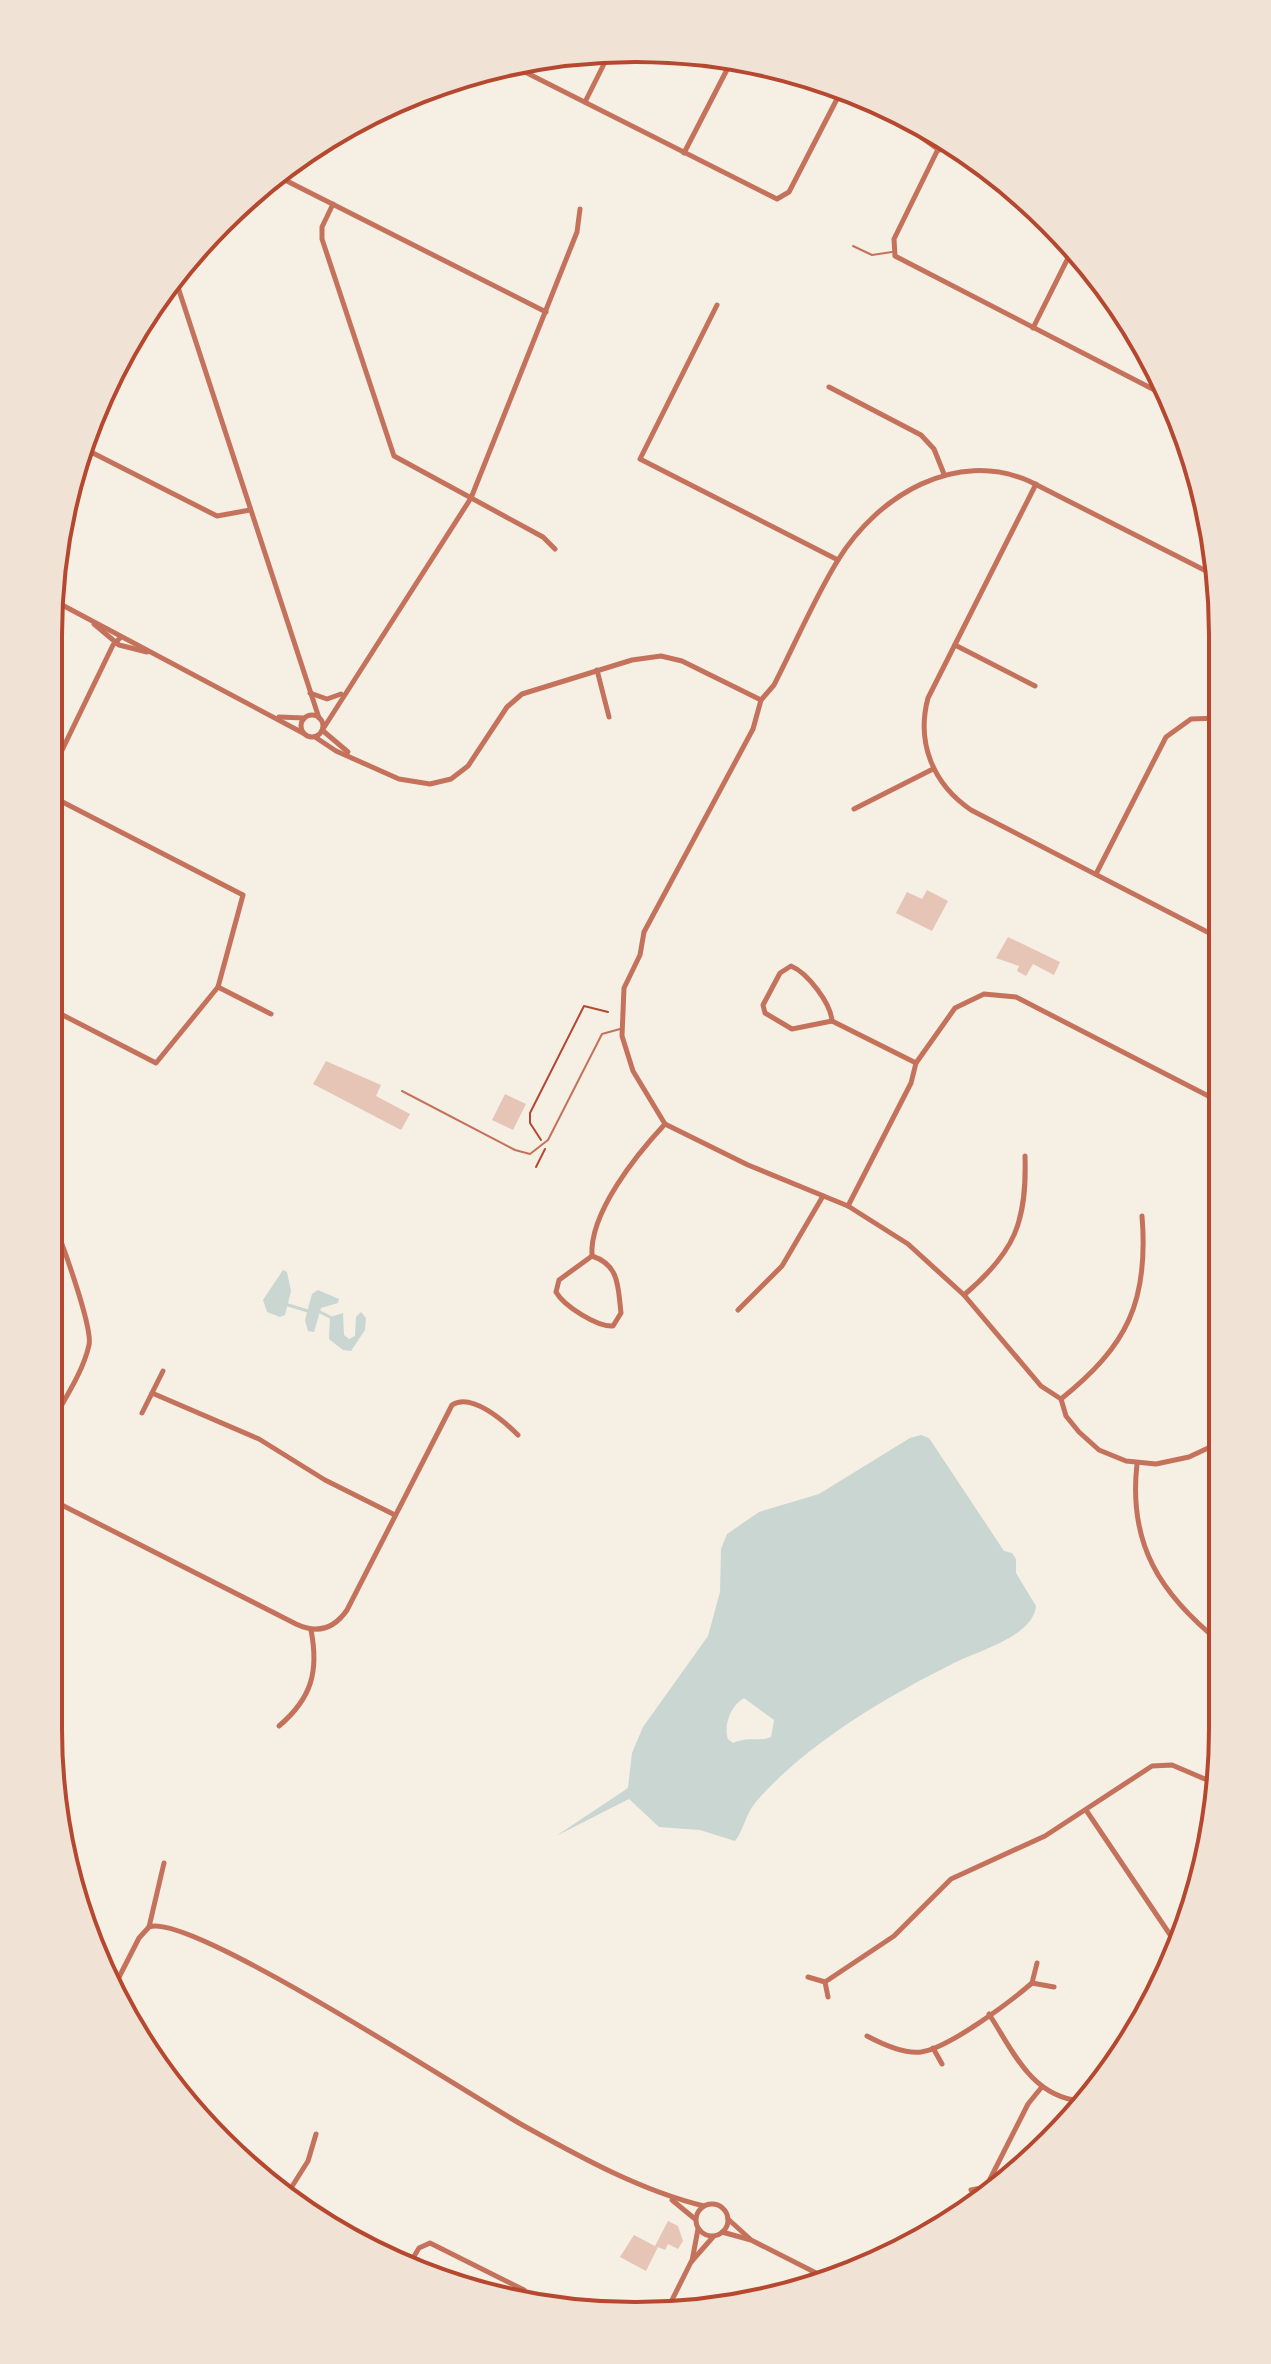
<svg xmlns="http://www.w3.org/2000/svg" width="1271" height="2364" font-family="Lato,sans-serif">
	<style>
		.water { fill: #c9d6d2; fill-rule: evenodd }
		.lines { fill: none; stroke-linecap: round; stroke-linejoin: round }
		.stream { stroke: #c9d6d2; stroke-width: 3 }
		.building { fill: #e6c5b7 }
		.path { stroke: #b5482f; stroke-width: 2 }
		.service { stroke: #c5725c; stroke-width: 2 }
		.minor { stroke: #c5725c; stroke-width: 5 }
		.rim { fill: none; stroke: #b5482f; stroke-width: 4 }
	</style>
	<rect width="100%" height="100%" fill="#f6efe4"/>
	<g class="water">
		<polygon points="283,1270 287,1272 291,1291 285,1315 280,1317 267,1312 263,1300"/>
		<polygon points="318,1290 339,1299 338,1303 321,1308 314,1332 308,1331 305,1320 312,1294"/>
		<polygon points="361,1312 366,1318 365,1330 351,1351 343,1350 329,1339 330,1317 343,1313 344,1335 349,1339 355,1336 356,1317"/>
		<path d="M 921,1435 L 929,1438 L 1004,1551 L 1012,1553 L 1016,1559 L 1016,1573 L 1036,1606 C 1033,1637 977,1651 954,1663 C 886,1697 804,1745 755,1803 C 745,1815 744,1830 735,1841 L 700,1830 L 659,1827 L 629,1799 L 556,1836 L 628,1788 L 632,1753 L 643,1727 L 708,1636 L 720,1592 L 721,1549 L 727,1534 L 759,1512 L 819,1494 L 910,1438 ZM 744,1698 L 774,1720 L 771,1737 C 760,1742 749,1736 733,1743 L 728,1739 C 723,1726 731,1705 744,1698 Z"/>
	</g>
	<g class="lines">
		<g class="stream">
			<polyline points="288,1305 308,1311"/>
			<polyline points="320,1312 330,1317"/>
		</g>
	</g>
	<g class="building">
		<polygon points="927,890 948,901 932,931 896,913 907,892 922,899"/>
		<polygon points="1008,937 1060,962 1054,975 1033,964 1026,976 1017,971 1019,966 996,958"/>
		<polygon points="326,1061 381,1085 376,1096 410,1114 401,1130 313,1084"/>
		<polygon points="505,1094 526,1104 513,1130 492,1120"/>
		<polygon points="668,2221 678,2226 683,2241 678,2249 668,2244 665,2250 658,2247 646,2271 620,2257 634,2235 655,2246"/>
	</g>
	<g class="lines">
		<g class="path">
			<polyline points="541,1140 530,1123 530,1113 584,1006 608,1012"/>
			<polyline points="536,1167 545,1149"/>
		</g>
		<g class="service">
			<polyline points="853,246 872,255 892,252"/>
			<polyline points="402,1091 515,1150 530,1154 548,1140 602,1034 620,1029"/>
		</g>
		<g class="minor">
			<polyline points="509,64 777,199 789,192 837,99 850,91"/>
			<polyline points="868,99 939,150"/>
			<polyline points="585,102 611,50"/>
			<polyline points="944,137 894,239 895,256 1172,399"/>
			<polyline points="684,153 733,58"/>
			<polyline points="273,174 546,312"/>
			<polyline points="1011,191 1029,201"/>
			<polyline points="333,204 322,227 322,239 394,456 543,537 555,549"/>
			<polyline points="174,275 319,718"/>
			<polyline points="717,305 640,459 838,560"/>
			<polyline points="1033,328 1072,250"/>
			<polyline points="829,387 921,435 934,449 944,474"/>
			<polyline points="83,448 217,516 250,510"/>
			<path d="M 1036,484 L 928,698 C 916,743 933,784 971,810 L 1219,938"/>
			<path d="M 1218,577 L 1029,481 C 956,449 878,495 838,560 C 814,599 795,644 774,685 L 761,700 L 753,729 L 644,932 L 640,955 L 624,988 L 622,1036 L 633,1071 L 665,1124 L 748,1165 L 848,1206 L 908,1244 L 964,1295 L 1041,1386 L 1061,1399 L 1066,1416 L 1079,1432 L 1099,1450 L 1126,1461 L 1156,1464 L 1189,1457 L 1221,1442"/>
			<polyline points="49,598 303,733"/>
			<polyline points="94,624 119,645 147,652"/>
			<polyline points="955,645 1035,686"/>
			<polyline points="597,670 609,717"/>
			<polyline points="310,693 327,699 341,694"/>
			<circle cx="312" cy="726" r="11"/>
			<polyline points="279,717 304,718"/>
			<polyline points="323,729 471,498 577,232 580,209"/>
			<polyline points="322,730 348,752"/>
			<polyline points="315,737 336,751 399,779 430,784 451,779 468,766 507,707 522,694 632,660 661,656 682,661 761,700"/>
			<polyline points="49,777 113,645 120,638"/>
			<polyline points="854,809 933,769"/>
			<polyline points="1096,874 1166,737 1191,719 1219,718"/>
			<path d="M 791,966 C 808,973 831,1004 832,1021 L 792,1029 L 765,1013 L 763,1005 L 780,973 Z"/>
			<polyline points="218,987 271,1014"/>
			<polyline points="49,1008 156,1063 218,987 243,895 49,795"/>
			<polyline points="832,1021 916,1063"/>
			<polyline points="1212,1098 1220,1083"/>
			<polyline points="848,1206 911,1083 916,1063 955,1008 984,994 1016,997 1220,1102"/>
			<path d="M 592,1256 C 620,1265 618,1288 621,1313 L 613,1326 C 597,1327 564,1306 556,1292 L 559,1280 Z"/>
			<path d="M 592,1256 C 589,1213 637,1154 665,1124"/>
			<path d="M 964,1295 C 1015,1252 1027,1222 1025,1156"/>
			<polyline points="738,1310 782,1266 823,1196"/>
			<polyline points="152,1393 259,1439 325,1480 395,1515"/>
			<path d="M 1061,1399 C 1127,1346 1149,1302 1142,1216"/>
			<polyline points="142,1413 163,1371"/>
			<path d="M 48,1429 C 62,1403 83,1373 89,1345 C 93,1328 59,1231 49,1215"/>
			<path d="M 1137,1464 C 1128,1544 1160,1594 1221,1643"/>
			<path d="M 48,1498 L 296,1624 C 317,1634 334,1629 347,1610 L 452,1405 C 471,1392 504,1421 518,1435"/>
			<path d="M 279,1726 C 312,1698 319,1671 311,1630"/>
			<polyline points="1086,1810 1177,1945"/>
			<path d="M 149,1927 C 190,1911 473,2098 526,2127 C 582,2158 642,2191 704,2206"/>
			<polyline points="1037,1963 1032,1983 1054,1987"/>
			<polyline points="808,1977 825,1982 828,1997"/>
			<polyline points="825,1982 894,1936 951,1879 1045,1836 1152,1766 1172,1765 1219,1785"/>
			<polyline points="115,1985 139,1938 149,1927 164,1863"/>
			<path d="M 989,2014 C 1013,2051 1031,2096 1080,2101"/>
			<path d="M 867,2036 C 882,2044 904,2054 921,2052 C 949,2048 1010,2002 1032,1983"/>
			<polyline points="933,2048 942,2064"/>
			<polyline points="971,2190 986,2187"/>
			<polyline points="987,2192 986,2187 1028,2104 1041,2088"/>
			<polyline points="286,2196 308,2161 316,2134"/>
			<polyline points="672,2200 695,2219"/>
			<circle cx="712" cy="2220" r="16"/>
			<polyline points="728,2219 750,2239"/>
			<polyline points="722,2232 751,2240 828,2279"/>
			<polyline points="692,2261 698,2229"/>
			<polyline points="410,2263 419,2248 430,2243 524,2290"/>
			<polyline points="665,2314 691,2262 713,2237"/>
		</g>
	</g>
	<path d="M0 0H1271V2364H0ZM635 62H636A573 573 0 0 1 1209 635V1729A573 573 0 0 1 636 2302H635A573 573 0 0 1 62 1729V635A573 573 0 0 1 635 62Z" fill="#f1e2d6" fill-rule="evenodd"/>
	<path class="rim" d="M635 62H636A573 573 0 0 1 1209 635V1729A573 573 0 0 1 636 2302H635A573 573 0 0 1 62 1729V635A573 573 0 0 1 635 62Z"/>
</svg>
